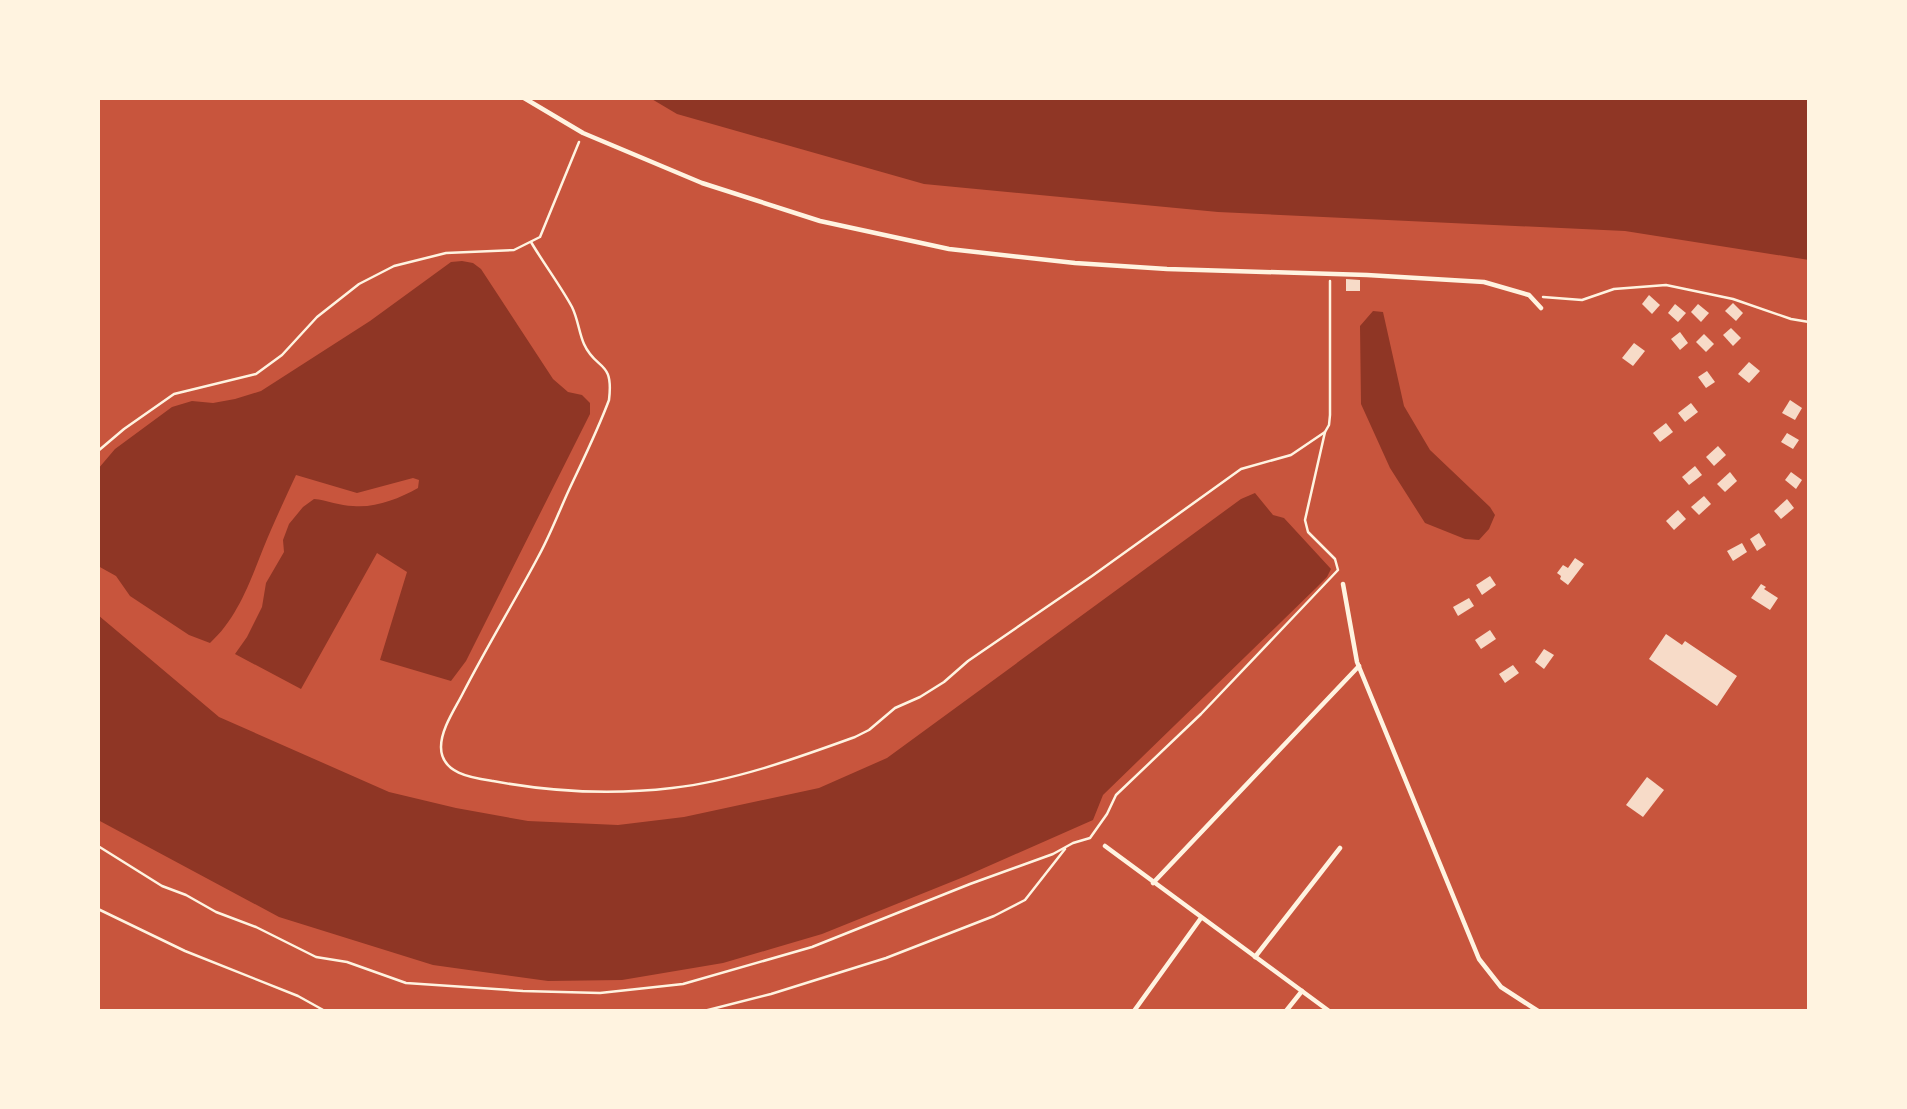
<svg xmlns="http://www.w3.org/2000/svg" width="1907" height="1109" font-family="'PT Sans Narrow',sans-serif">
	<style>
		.water { fill: #8f3625 }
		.building { fill: #f7dbc8 }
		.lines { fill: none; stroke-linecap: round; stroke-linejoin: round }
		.path { stroke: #fff3e0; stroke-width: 2.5 }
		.service { stroke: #fff3e0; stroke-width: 4.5 }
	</style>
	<rect width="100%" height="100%" fill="#c8553d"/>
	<g class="water">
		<polygon points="650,98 1809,98 1809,260 1625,231 1218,212 924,184 677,114"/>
		<path d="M 462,261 L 473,263 L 481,269 L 553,379 L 568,392 L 582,395 L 590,403 L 590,414 L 466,661 L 451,681 L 380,660 L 407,572 L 377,553 L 301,689 L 235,654 L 247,637 L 262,607 L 266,583 L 284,552 L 283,540 L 289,524 L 303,507 L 314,499 C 327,500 340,506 353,506 C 376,508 398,499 418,488 L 419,480 L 413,478 L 357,493 L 296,475 C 285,499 273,524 263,549 C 250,582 237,619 210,643 L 189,635 L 130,596 L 116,576 L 98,566 L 98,469 L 115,449 L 172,407 L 192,401 L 213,403 L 235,399 L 261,391 L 370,321 L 451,262 Z"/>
		<polygon points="1373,311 1383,312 1404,406 1430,450 1490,507 1495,515 1489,529 1479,540 1465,539 1425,523 1390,468 1361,404 1360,326"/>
		<polygon points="1255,493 1273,515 1284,518 1331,569 1327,577 1315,589 1103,795 1093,820 966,876 822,934 771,949 723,963 622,980 548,981 433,965 279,917 98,820 98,615 219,717 389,792 456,808 528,821 618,825 684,817 819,788 887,758 1241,499"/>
	</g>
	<g class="building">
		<polygon points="1346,279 1360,280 1360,291 1346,291"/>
		<polygon points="1649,295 1660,305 1652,314 1642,304"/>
		<polygon points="1733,303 1743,313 1736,321 1725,311"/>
		<polygon points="1675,304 1686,313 1678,322 1668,313"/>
		<polygon points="1698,304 1709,313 1701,322 1691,312"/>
		<polygon points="1731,328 1741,338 1733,346 1723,335"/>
		<polygon points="1680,332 1688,343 1680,350 1671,339"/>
		<polygon points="1704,334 1714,344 1706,352 1696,342"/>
		<polygon points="1634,343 1645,351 1633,366 1622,358"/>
		<polygon points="1749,362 1760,371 1749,383 1738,374"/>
		<polygon points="1707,371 1715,382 1706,388 1698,377"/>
		<polygon points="1790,400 1802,408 1795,420 1782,413"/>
		<polygon points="1691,403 1698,412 1685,422 1678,413"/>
		<polygon points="1666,423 1673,432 1660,442 1653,433"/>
		<polygon points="1787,433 1799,440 1793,449 1781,442"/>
		<polygon points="1718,446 1726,455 1714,466 1706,457"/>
		<polygon points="1695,466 1702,475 1689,485 1682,477"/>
		<polygon points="1730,472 1737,481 1725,492 1717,484"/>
		<polygon points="1791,472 1802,480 1796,489 1785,480"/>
		<polygon points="1704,496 1711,504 1699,515 1691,507"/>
		<polygon points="1787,499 1794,508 1781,519 1774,511"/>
		<polygon points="1678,510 1686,519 1674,530 1666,521"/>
		<polygon points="1759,533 1766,545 1757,551 1750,539"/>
		<polygon points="1742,543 1747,552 1733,561 1727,551"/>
		<polygon points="1575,558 1584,564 1568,585 1560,579 1561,576 1557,573 1563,565 1568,568"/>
		<polygon points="1490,576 1496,585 1482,595 1476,585"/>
		<polygon points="1761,584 1766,587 1764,589 1778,598 1770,610 1751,598"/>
		<polygon points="1469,598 1474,606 1458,616 1453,607"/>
		<polygon points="1490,630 1496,639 1481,649 1475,640"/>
		<polygon points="1666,634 1682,645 1685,641 1737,676 1717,706 1649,659"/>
		<polygon points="1544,649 1554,655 1544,669 1535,662"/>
		<polygon points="1513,665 1519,673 1505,683 1499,674"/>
		<polygon points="1647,777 1664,790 1643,817 1626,805"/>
	</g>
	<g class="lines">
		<g class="path">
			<path d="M 531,242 C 544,264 560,285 572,307 C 578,319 579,333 584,344 C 596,371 614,359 609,400 C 597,432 582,462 568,492 C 558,514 549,538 537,559 C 513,604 486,648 463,693 C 455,709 441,729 441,747 C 441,774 473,778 493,781 C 552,792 613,795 672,788 C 734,781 797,758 855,737 L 869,730 L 895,708 L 920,697 L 944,682 L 968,661 L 1092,576 L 1241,469 L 1291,455 L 1325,432 L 1329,425 L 1330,415 L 1330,281"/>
			<polyline points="1543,297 1582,300 1614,289 1666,285 1733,299 1791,319 1809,322"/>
			<polyline points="98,451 124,429 174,394 256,374 282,355 317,317 359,284 394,266 446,253 514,250 540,237 579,142"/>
			<polyline points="98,846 162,886 186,895 216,912 256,927 316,957 347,962 406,983 523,991 600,993 683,984 812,947 970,884 1053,854 1073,843 1090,838 1107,814 1116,795 1201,714 1338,570 1335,559 1308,532 1305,520 1325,432"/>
			<polyline points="98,909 185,951 298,996 325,1011"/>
			<polyline points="704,1011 771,994 886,958 994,916 1025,900 1065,849"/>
		</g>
		<g class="service">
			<polyline points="524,98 583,133 702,183 820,221 949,249 1075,263 1167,269 1367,275 1484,282 1529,295 1541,308"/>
			<polyline points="1343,584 1357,662 1479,959 1501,987 1538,1011"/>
			<polyline points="1105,846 1329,1011"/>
			<polyline points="1153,883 1359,666"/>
			<polyline points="1255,957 1340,848"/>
			<polyline points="1134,1011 1201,918"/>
			<polyline points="1286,1011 1302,991"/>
		</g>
	</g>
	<rect width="1907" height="1109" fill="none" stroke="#fff3e0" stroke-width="200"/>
</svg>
